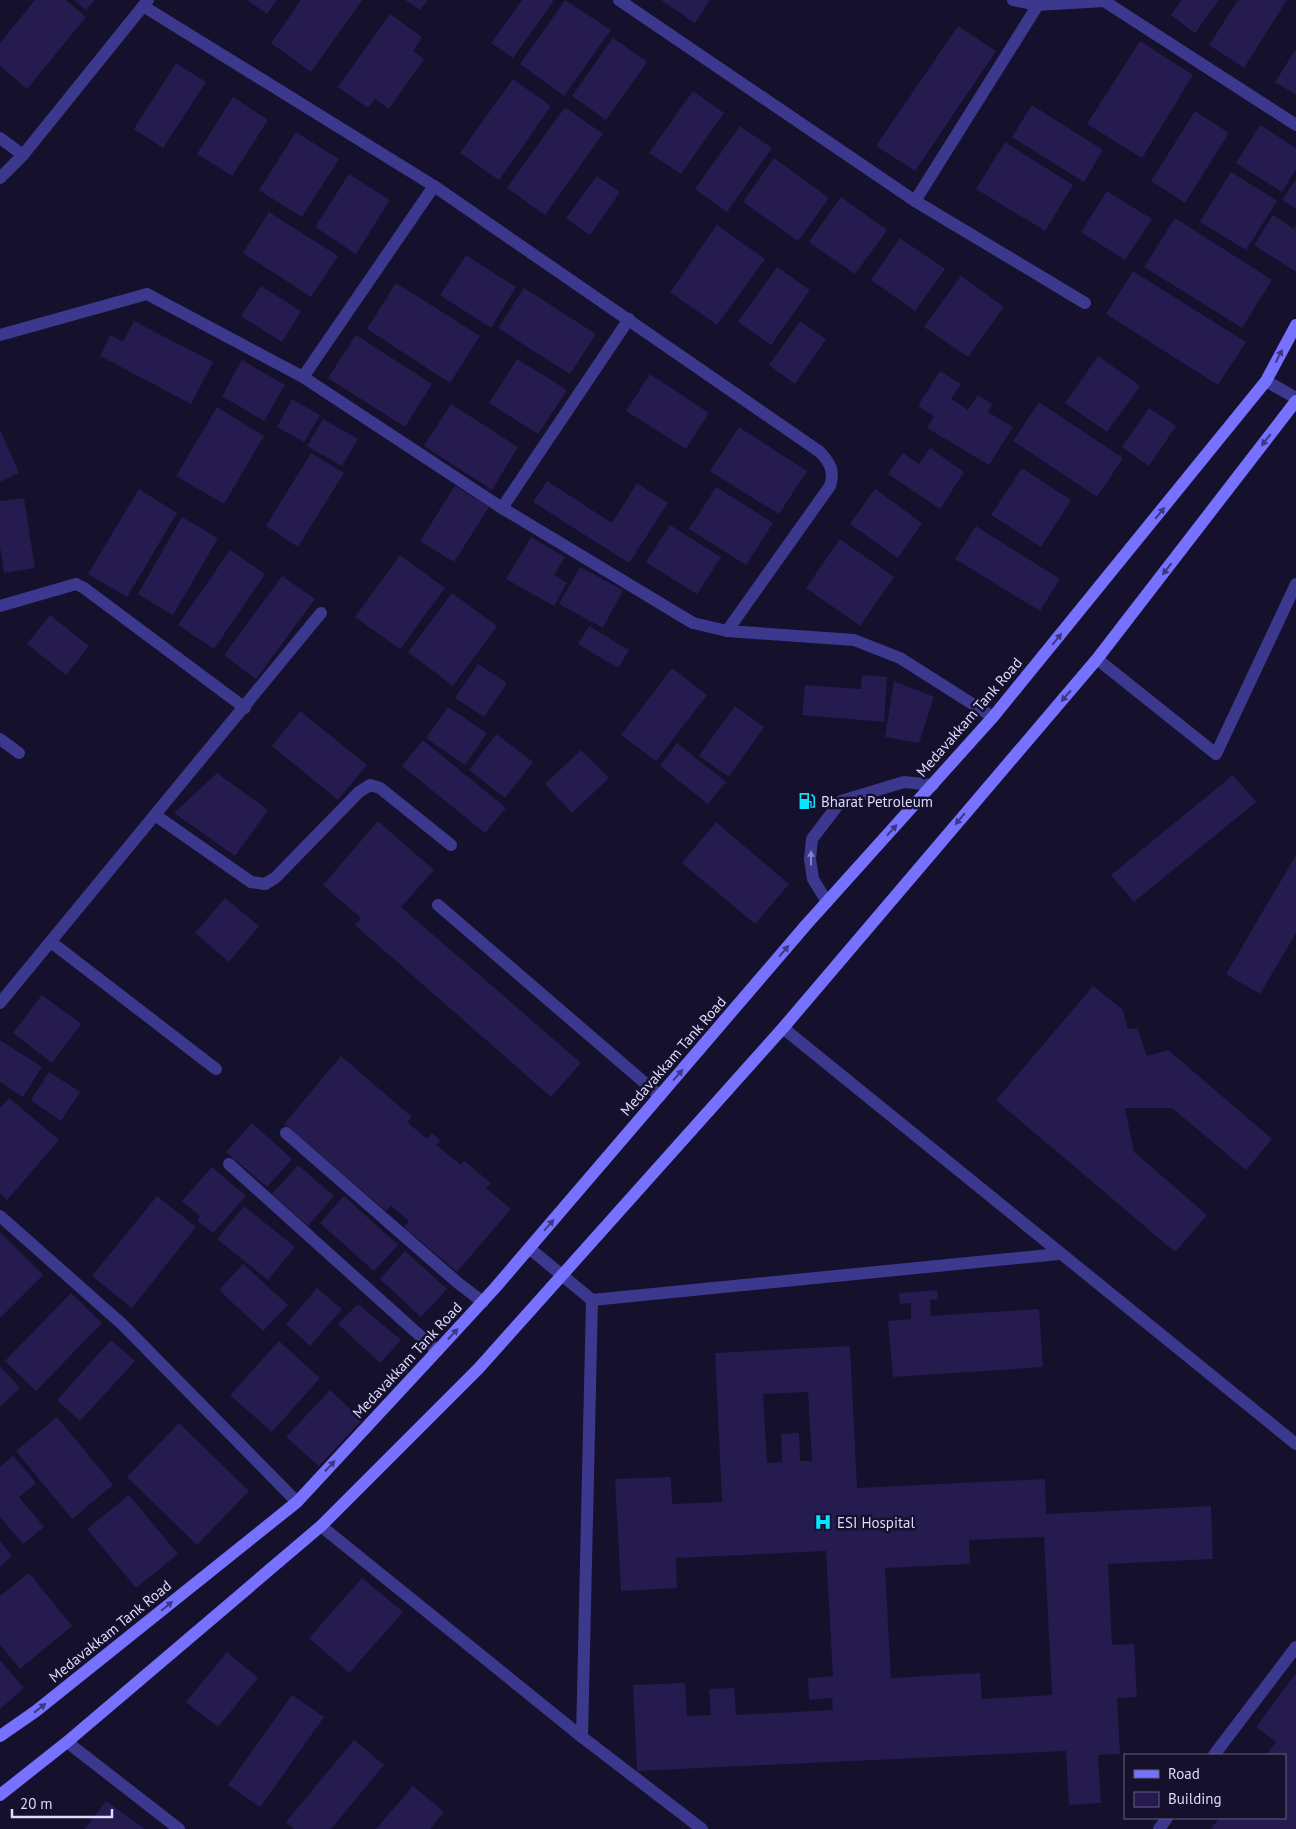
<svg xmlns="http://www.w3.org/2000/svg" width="1296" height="1829" font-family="'PT Sans',sans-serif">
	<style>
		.building { fill: #251b4e; fill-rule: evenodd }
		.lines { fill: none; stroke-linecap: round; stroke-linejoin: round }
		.service { stroke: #3c388d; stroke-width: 12 }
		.minor { stroke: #3c388d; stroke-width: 12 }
		.tertiary { stroke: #3c388d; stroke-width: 12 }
		.secondary { stroke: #7671ff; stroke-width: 12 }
		.oneway { fill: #3c3780 }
		.oneway2 { fill: #8581c0 }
		.labels { text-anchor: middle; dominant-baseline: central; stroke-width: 5; stroke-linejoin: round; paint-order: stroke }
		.street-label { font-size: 15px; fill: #dfdaff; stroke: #15102c }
		.poi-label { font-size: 15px; fill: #dfdaff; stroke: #15102c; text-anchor: start }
	</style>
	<rect width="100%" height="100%" fill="#15102c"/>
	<g class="building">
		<polygon points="35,0 66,0 86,17 27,89 0,66 0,43"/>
		<polygon points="74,0 95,0 86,10"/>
		<polygon points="247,0 277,0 267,14"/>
		<polygon points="301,0 362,0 311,72 271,43"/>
		<polygon points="405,0 428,0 420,10"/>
		<polygon points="522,0 554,0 513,58 491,43"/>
		<polygon points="565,0 611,30 564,96 520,64"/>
		<polygon points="661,0 710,0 695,23"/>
		<polygon points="1182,0 1219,0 1195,33 1171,15"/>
		<polygon points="1238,0 1287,0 1244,68 1209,45"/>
		<polygon points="390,14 422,37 413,51 424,59 389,109 375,99 368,108 338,87"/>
		<polygon points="958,26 996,51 915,171 876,146"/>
		<polygon points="613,38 647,62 606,120 572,96"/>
		<polygon points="1140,41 1193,75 1142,158 1087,124"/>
		<polygon points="1296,49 1296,95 1275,82"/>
		<polygon points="176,63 206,82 163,148 134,129"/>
		<polygon points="513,79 551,106 499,180 460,153"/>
		<polygon points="693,91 724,113 681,174 649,153"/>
		<polygon points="233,97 268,120 232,176 197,154"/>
		<polygon points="1032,105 1103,150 1084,182 1012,137"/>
		<polygon points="565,107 603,134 545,215 507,188"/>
		<polygon points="1195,111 1229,133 1185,203 1151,181"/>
		<polygon points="1260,125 1296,148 1296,169 1282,192 1236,163"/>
		<polygon points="740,126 772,148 727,212 695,189"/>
		<polygon points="296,132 339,159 302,217 259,190"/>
		<polygon points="1005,142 1073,185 1045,231 976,189"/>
		<polygon points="774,158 829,198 798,241 743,202"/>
		<polygon points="1231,172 1277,201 1246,250 1200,222"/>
		<polygon points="349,174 390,200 356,254 315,227"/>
		<polygon points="597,176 620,192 590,235 566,218"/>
		<polygon points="1296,179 1296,209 1282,200"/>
		<polygon points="1107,191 1152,219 1125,260 1081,232"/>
		<polygon points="841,197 887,230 855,274 809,242"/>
		<polygon points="269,212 338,256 311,297 243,253"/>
		<polygon points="1273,215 1294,229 1296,225 1296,272 1254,245"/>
		<polygon points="1175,218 1272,280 1242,328 1144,267"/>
		<polygon points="717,225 765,259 717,325 670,292"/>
		<polygon points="900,238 945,269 915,311 871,280"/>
		<polygon points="466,255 516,287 491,328 440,295"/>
		<polygon points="777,267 810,290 771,345 738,322"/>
		<polygon points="1133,271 1246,342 1218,385 1106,314"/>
		<polygon points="961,276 1004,307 968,357 924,327"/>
		<polygon points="396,283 480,336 450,383 367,329"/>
		<polygon points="261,286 301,311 282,342 241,316"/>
		<polygon points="524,288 596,334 570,374 498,328"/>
		<polygon points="134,321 213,362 191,404 100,356 110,335 123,342"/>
		<polygon points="800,321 826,339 795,384 769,365"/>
		<polygon points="356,335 432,384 405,427 328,378"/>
		<polygon points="1098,356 1140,386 1107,432 1065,403"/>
		<polygon points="517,359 567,390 538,434 489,403"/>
		<polygon points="242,360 285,385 264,421 222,396"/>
		<polygon points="940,371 961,384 951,399 968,410 978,395 992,404 988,412 1013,427 989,465 927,428 934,416 918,406"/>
		<polygon points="650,374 709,413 686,449 626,411"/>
		<polygon points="292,399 320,415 304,442 277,427"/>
		<polygon points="1039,402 1123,458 1097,497 1013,441"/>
		<polygon points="451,404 518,447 492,490 424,446"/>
		<polygon points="217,407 264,436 224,504 176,476"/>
		<polygon points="1149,408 1176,426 1149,466 1122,447"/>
		<polygon points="323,419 358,439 342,466 307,446"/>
		<polygon points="739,427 807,471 779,514 710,471"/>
		<polygon points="0,430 19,473 0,482"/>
		<polygon points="930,448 964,472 940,509 888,474 903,453 919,464"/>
		<polygon points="311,453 344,473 298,547 266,526"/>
		<polygon points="1022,468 1071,500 1041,547 991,515"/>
		<polygon points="547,481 612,523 637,483 668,503 629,563 533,502"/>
		<polygon points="455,486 489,507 454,562 420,541"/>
		<polygon points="716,487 773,523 746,565 689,529"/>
		<polygon points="139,489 177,513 127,597 88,574"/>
		<polygon points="875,489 922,523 898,558 850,524"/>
		<polygon points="24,498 35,568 4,573 0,546 0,501"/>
		<polygon points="182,517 218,538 173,615 138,594"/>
		<polygon points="670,525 721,557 697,594 646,562"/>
		<polygon points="976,526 1060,579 1040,611 955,559"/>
		<polygon points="531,537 565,557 554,575 567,583 554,606 506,579"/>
		<polygon points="840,539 894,577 860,626 806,588"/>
		<polygon points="230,550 265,574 214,649 178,625"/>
		<polygon points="400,555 445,588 400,649 355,617"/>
		<polygon points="580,567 623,590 603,628 559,604"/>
		<polygon points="282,576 315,599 256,679 224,655"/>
		<polygon points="452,593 497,626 453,686 408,652"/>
		<polygon points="50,615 89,646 66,675 27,644"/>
		<polygon points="589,626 629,650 618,668 578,644"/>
		<polygon points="478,664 507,683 484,717 455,698"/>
		<polygon points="672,668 707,695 656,761 621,735"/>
		<polygon points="862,675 887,677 884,722 802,715 805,685 861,689"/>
		<polygon points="894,681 934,697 919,743 885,737"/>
		<polygon points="735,706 764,727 729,777 699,756"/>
		<polygon points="448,707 487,733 465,765 426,738"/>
		<polygon points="300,711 367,765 338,800 272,746"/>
		<polygon points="496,734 533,762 505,798 469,770"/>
		<polygon points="423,740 506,808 485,833 402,766"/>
		<polygon points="677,743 726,782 708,804 660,766"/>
		<polygon points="581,750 609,778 572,813 545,784"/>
		<polygon points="217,773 268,810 235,856 174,813"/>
		<polygon points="1233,775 1256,802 1134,902 1111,875"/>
		<polygon points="378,821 434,870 401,907 581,1063 551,1097 355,925 361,918 323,885"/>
		<polygon points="716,822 789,884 755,924 682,863"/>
		<polygon points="1296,855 1296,933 1260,994 1226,974"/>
		<polygon points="225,898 259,926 229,962 195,933"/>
		<polygon points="1093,986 1123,1010 1128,1029 1137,1028 1147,1056 1168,1050 1272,1139 1246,1170 1172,1108 1125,1108 1134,1152 1207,1215 1175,1252 996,1100"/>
		<polygon points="42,995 81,1024 52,1063 13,1033"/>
		<polygon points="0,1040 42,1067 23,1097 0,1082"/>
		<polygon points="341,1056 412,1117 407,1122 427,1139 432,1133 440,1141 436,1145 461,1165 464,1161 491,1183 486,1188 511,1209 457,1272 404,1227 409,1221 391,1206 386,1211 284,1124"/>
		<polygon points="49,1072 80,1092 61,1121 31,1100"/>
		<polygon points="9,1098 59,1140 7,1200 0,1194 0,1108"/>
		<polygon points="252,1123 292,1159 267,1187 226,1152"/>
		<polygon points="298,1165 334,1196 308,1226 272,1194"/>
		<polygon points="212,1167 246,1196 213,1233 197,1220 200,1216 182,1201"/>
		<polygon points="157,1196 196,1227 132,1308 92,1276"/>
		<polygon points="344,1196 398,1245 374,1271 320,1223"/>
		<polygon points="244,1206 295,1247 268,1280 217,1239"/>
		<polygon points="0,1232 43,1275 0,1318"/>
		<polygon points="405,1251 447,1289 421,1317 380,1279"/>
		<polygon points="243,1264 288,1305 263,1331 219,1290"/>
		<polygon points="317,1288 342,1309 310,1346 286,1324"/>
		<polygon points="937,1290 938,1299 930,1300 931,1316 1039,1309 1043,1367 893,1377 888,1321 911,1319 911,1303 900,1304 899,1293"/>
		<polygon points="71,1293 102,1323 36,1391 5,1361"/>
		<polygon points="358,1304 401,1340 380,1363 338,1324"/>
		<polygon points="111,1340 135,1361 80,1421 57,1400"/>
		<polygon points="279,1341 320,1378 272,1432 230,1395"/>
		<path d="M 850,1346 L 857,1488 L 1045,1479 L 1046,1514 L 1211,1506 L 1213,1559 L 1108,1564 L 1112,1645 L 1134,1644 L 1137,1697 L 1117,1698 L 1120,1754 L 1098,1755 L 1101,1803 L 1069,1805 L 1066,1751 L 637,1771 L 633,1685 L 685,1683 L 687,1716 L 711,1715 L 709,1689 L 734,1688 L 736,1715 L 833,1710 L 832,1698 L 809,1700 L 808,1678 L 833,1676 L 826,1551 L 676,1558 L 677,1588 L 621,1591 L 615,1479 L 671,1477 L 672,1504 L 722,1502 L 715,1353 ZM 808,1392 L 812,1461 L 800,1461 L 799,1433 L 781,1434 L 782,1462 L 767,1463 L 763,1394 ZM 1044,1537 L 1052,1695 L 982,1699 L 980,1673 L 891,1678 L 885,1568 L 970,1564 L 969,1540 Z"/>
		<polygon points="0,1366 20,1388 0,1407"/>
		<polygon points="330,1390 362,1420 319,1466 286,1437"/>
		<polygon points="57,1417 113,1485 72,1519 16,1451"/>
		<polygon points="179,1423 249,1491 197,1545 127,1477"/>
		<polygon points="13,1456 36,1483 19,1497 44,1527 23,1544 0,1517 0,1467"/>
		<polygon points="129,1495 178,1554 136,1588 87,1529"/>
		<polygon points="0,1541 12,1556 0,1567"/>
		<polygon points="29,1573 72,1626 20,1669 0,1645 0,1596"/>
		<polygon points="362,1578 403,1612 349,1673 309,1638"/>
		<polygon points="227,1652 258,1678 218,1727 186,1702"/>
		<polygon points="0,1660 24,1688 0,1709"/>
		<polygon points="1296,1673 1296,1829 1211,1829 1219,1818 1285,1818 1285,1755 1266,1755 1276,1742 1256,1727"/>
		<polygon points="292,1695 324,1717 260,1807 228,1785"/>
		<polygon points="354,1740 384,1765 331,1829 294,1829 286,1822"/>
		<polygon points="413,1786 444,1812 430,1829 376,1829"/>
		<polygon points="106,1801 145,1829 85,1829"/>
	</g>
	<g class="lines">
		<g class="service">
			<polyline points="827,902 813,879 810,859 812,839 841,801 904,782 933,785"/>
			<polyline points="783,1028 1296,1444"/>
			<polyline points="529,1248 592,1300 582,1737"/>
			<polyline points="592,1300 1059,1254"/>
			<polyline points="321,1526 582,1737 702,1829"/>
			<polyline points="1214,1755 1296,1647"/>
			<polyline points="1159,1829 1167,1818"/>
		</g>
		<g class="minor">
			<polyline points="619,0 915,201 1085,303"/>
			<polyline points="1013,0 1037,5 1104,1 1296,125"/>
			<path d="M 143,6 L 434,186 L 820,452 C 830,463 835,471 830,486 L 727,631"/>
			<polyline points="0,138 23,155"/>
			<polyline points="0,178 23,155 148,0"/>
			<polyline points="915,201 1041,0"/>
			<polyline points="0,335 147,294 303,377 502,508 693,623 727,631 854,640 900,658 993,717"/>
			<polyline points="303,377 434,186"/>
			<polyline points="502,508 629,319"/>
			<polyline points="0,606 76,584 84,588 245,708"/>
			<polyline points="1097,659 1216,754 1296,584"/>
			<polyline points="0,739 19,753"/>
			<polyline points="155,815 251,882 265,884 275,878 359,792 370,785 380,788 451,845"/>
			<polyline points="438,905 660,1096"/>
			<polyline points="51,942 216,1069"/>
			<polyline points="0,1003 321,613"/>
			<polyline points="286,1133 458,1283 483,1302"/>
			<polyline points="229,1164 437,1351"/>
			<polyline points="0,1216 122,1324 297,1502"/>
		</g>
		<g class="tertiary">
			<polyline points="1266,381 1296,398"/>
			<polyline points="67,1742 179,1829"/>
		</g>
		<g class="secondary">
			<polyline points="0,1736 36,1711 297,1502 437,1351 495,1288 806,925 993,717 1266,381 1296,325"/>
			<polyline points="0,1795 67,1742 321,1526 479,1368 783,1028 1097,659 1296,401"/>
		</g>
	</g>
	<defs><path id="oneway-solid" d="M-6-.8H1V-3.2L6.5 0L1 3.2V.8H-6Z" transform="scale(1.25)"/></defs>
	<g class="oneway">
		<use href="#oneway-solid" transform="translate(1279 356) rotate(-63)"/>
		<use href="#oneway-solid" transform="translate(1266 440) rotate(128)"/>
		<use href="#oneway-solid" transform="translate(1160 513) rotate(-51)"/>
		<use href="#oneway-solid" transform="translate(1167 569) rotate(128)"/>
		<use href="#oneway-solid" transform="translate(1057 639) rotate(-51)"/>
		<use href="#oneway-solid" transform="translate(1066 696) rotate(131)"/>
		<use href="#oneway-solid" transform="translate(960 819) rotate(130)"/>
		<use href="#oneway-solid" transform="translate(892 830) rotate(-48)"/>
		<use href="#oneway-solid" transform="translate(784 951) rotate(-49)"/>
		<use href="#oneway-solid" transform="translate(678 1075) rotate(-49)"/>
		<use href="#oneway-solid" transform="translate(549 1225) rotate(-49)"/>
		<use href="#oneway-solid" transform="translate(453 1334) rotate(-47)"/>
		<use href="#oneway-solid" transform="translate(330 1466) rotate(-47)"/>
		<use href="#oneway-solid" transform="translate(167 1606) rotate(-39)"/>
		<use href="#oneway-solid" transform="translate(40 1708) rotate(-38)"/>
	</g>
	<use class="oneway2" href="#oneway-solid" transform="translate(811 858) rotate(-90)"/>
	<defs>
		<g id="fuel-bare" transform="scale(1.35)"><path d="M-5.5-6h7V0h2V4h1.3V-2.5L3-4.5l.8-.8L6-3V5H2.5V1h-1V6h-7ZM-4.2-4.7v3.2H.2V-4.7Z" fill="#06e5ff" stroke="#15102c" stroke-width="2.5" paint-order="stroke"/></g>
		<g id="hospital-bare" transform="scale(1.35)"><path d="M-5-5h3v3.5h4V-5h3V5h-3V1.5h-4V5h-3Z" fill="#06e5ff" stroke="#15102c" stroke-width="2.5" paint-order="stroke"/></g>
	</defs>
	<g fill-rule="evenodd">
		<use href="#fuel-bare" x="807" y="801"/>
		<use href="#hospital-bare" x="823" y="1522"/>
	</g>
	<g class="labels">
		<g class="street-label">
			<text transform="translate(969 717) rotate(-49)">Medavakkam Tank Road</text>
			<text transform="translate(673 1056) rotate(-49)">Medavakkam Tank Road</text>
			<text transform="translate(407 1360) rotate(-47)">Medavakkam Tank Road</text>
			<text transform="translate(110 1631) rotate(-39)">Medavakkam Tank Road</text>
		</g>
		<g class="poi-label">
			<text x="821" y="801">Bharat Petroleum</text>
			<text x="837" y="1522">ESI Hospital</text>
		</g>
	</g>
	<rect x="1124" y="1754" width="162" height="65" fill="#15102c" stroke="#666180"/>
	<rect x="1134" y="1770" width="25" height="8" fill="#7671ff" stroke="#666180"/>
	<text x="1168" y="1779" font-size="15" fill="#dfdaff">Road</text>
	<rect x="1134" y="1792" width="25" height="15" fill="#251b4e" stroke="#666180"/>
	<text x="1168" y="1804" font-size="15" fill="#dfdaff">Building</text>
	<path d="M12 1809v8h100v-8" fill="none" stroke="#dfdaff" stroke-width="2.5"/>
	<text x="20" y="1809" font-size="15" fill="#dfdaff" stroke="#15102c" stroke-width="4" paint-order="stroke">20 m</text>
</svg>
